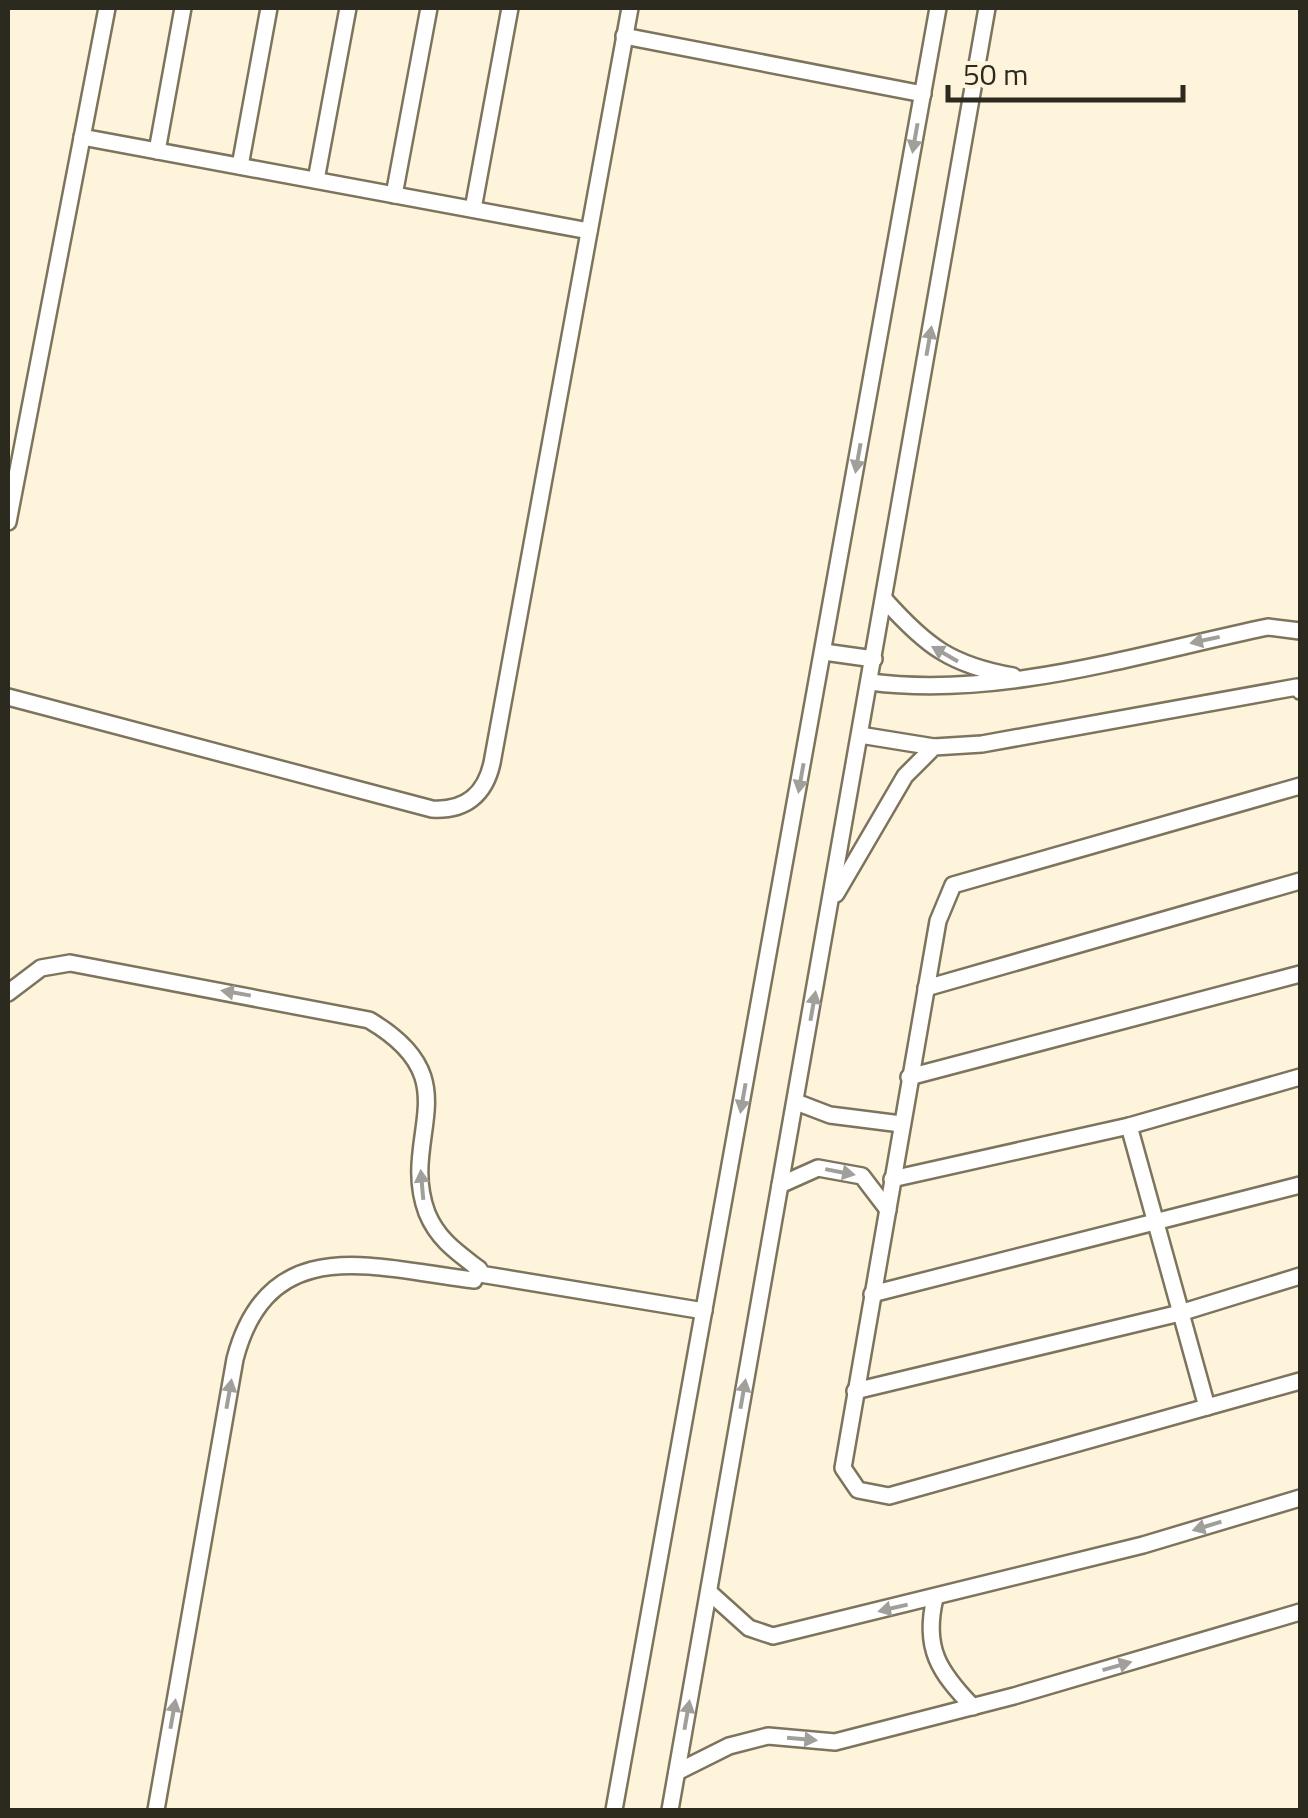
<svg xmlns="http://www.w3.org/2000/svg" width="1308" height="1818" font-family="'Titillium Web',sans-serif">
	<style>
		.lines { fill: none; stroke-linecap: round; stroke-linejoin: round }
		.lane-casing { stroke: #7d745e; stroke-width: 20 }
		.lane { stroke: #fff; stroke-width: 15 }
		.oneway { fill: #a09f9a }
	</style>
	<rect width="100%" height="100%" fill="#fef4db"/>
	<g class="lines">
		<g class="lane-casing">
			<g id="lane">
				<polyline points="624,36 923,94"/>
				<polyline points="82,137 589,231"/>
				<polyline points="157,151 183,8"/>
				<polyline points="240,166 269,8"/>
				<polyline points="316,180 348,8"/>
				<polyline points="394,195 429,8"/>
				<polyline points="473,209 510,8"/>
				<polyline points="8,522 107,8"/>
				<path d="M 885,600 C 926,646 951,665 1013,676"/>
				<polyline points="824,652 874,659"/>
				<path d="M 870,682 C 1002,699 1138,654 1268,627 L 1300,631"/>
				<path d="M 8,697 L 432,809 C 465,811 485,795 492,763 L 630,8"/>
				<polyline points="860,735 934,747"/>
				<polyline points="1300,786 953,885 938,921 843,1468 858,1490 889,1496 1300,1381"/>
				<polyline points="836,894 905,776 934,747 982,744 1297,687 1300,691"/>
				<polyline points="926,988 1300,881"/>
				<path d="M 8,993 L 41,968 L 70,963 L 369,1020 C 473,1081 398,1136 427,1213 C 438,1240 458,1253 479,1269 L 474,1280 C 377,1269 269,1229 235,1359 L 156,1810"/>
				<polyline points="909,1077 1300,974"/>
				<polyline points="796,1102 830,1115 901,1124"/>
				<polyline points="892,1179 1129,1126"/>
				<polyline points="780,1185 818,1168 862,1176 888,1210"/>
				<polyline points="480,1274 704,1311"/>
				<polyline points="872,1294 1300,1185"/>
				<polyline points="855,1391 1180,1313 1300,1276"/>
				<polyline points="1207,1407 1129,1126 1300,1077"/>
				<polyline points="709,1592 749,1628 773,1636 1143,1545 1300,1498"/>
				<path d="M 935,1598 C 923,1648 939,1672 973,1707"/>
				<polyline points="677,1772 729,1746 768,1736 835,1742 1014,1696 1300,1612"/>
				<polyline points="614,1810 938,8"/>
				<polyline points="670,1810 987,8"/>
			</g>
		</g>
		<use href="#lane" class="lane"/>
	</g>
	<defs><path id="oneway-solid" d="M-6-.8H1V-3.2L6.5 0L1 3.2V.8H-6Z" transform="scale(2.5)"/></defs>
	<g class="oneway">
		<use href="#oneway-solid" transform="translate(915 138) rotate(100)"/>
		<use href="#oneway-solid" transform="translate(929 341) rotate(-80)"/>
		<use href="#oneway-solid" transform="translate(858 458) rotate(100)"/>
		<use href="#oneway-solid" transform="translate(1205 640) rotate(168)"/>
		<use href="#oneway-solid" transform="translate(945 654) rotate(-150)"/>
		<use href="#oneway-solid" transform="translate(801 778) rotate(100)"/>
		<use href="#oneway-solid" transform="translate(236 993) rotate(-170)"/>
		<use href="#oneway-solid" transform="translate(813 1006) rotate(-80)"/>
		<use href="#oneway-solid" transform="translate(743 1098) rotate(100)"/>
		<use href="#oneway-solid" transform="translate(840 1172) rotate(11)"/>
		<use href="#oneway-solid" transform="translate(422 1185) rotate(-95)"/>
		<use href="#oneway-solid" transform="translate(229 1394) rotate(-80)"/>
		<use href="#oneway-solid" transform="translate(743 1394) rotate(-80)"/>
		<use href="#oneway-solid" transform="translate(1207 1526) rotate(163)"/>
		<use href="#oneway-solid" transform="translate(893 1608) rotate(167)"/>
		<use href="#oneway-solid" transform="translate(1117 1666) rotate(-16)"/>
		<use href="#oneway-solid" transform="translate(173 1714) rotate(-80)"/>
		<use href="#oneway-solid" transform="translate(687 1715) rotate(-80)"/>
		<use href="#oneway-solid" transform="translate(802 1739) rotate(5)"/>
	</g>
	<rect width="1308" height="1818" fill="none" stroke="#2c291f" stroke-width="20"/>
	<path d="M948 85v15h235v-15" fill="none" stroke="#2c291f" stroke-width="5"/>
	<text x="963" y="85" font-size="30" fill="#2c291f" stroke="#fef4db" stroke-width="8" paint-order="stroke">50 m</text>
</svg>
